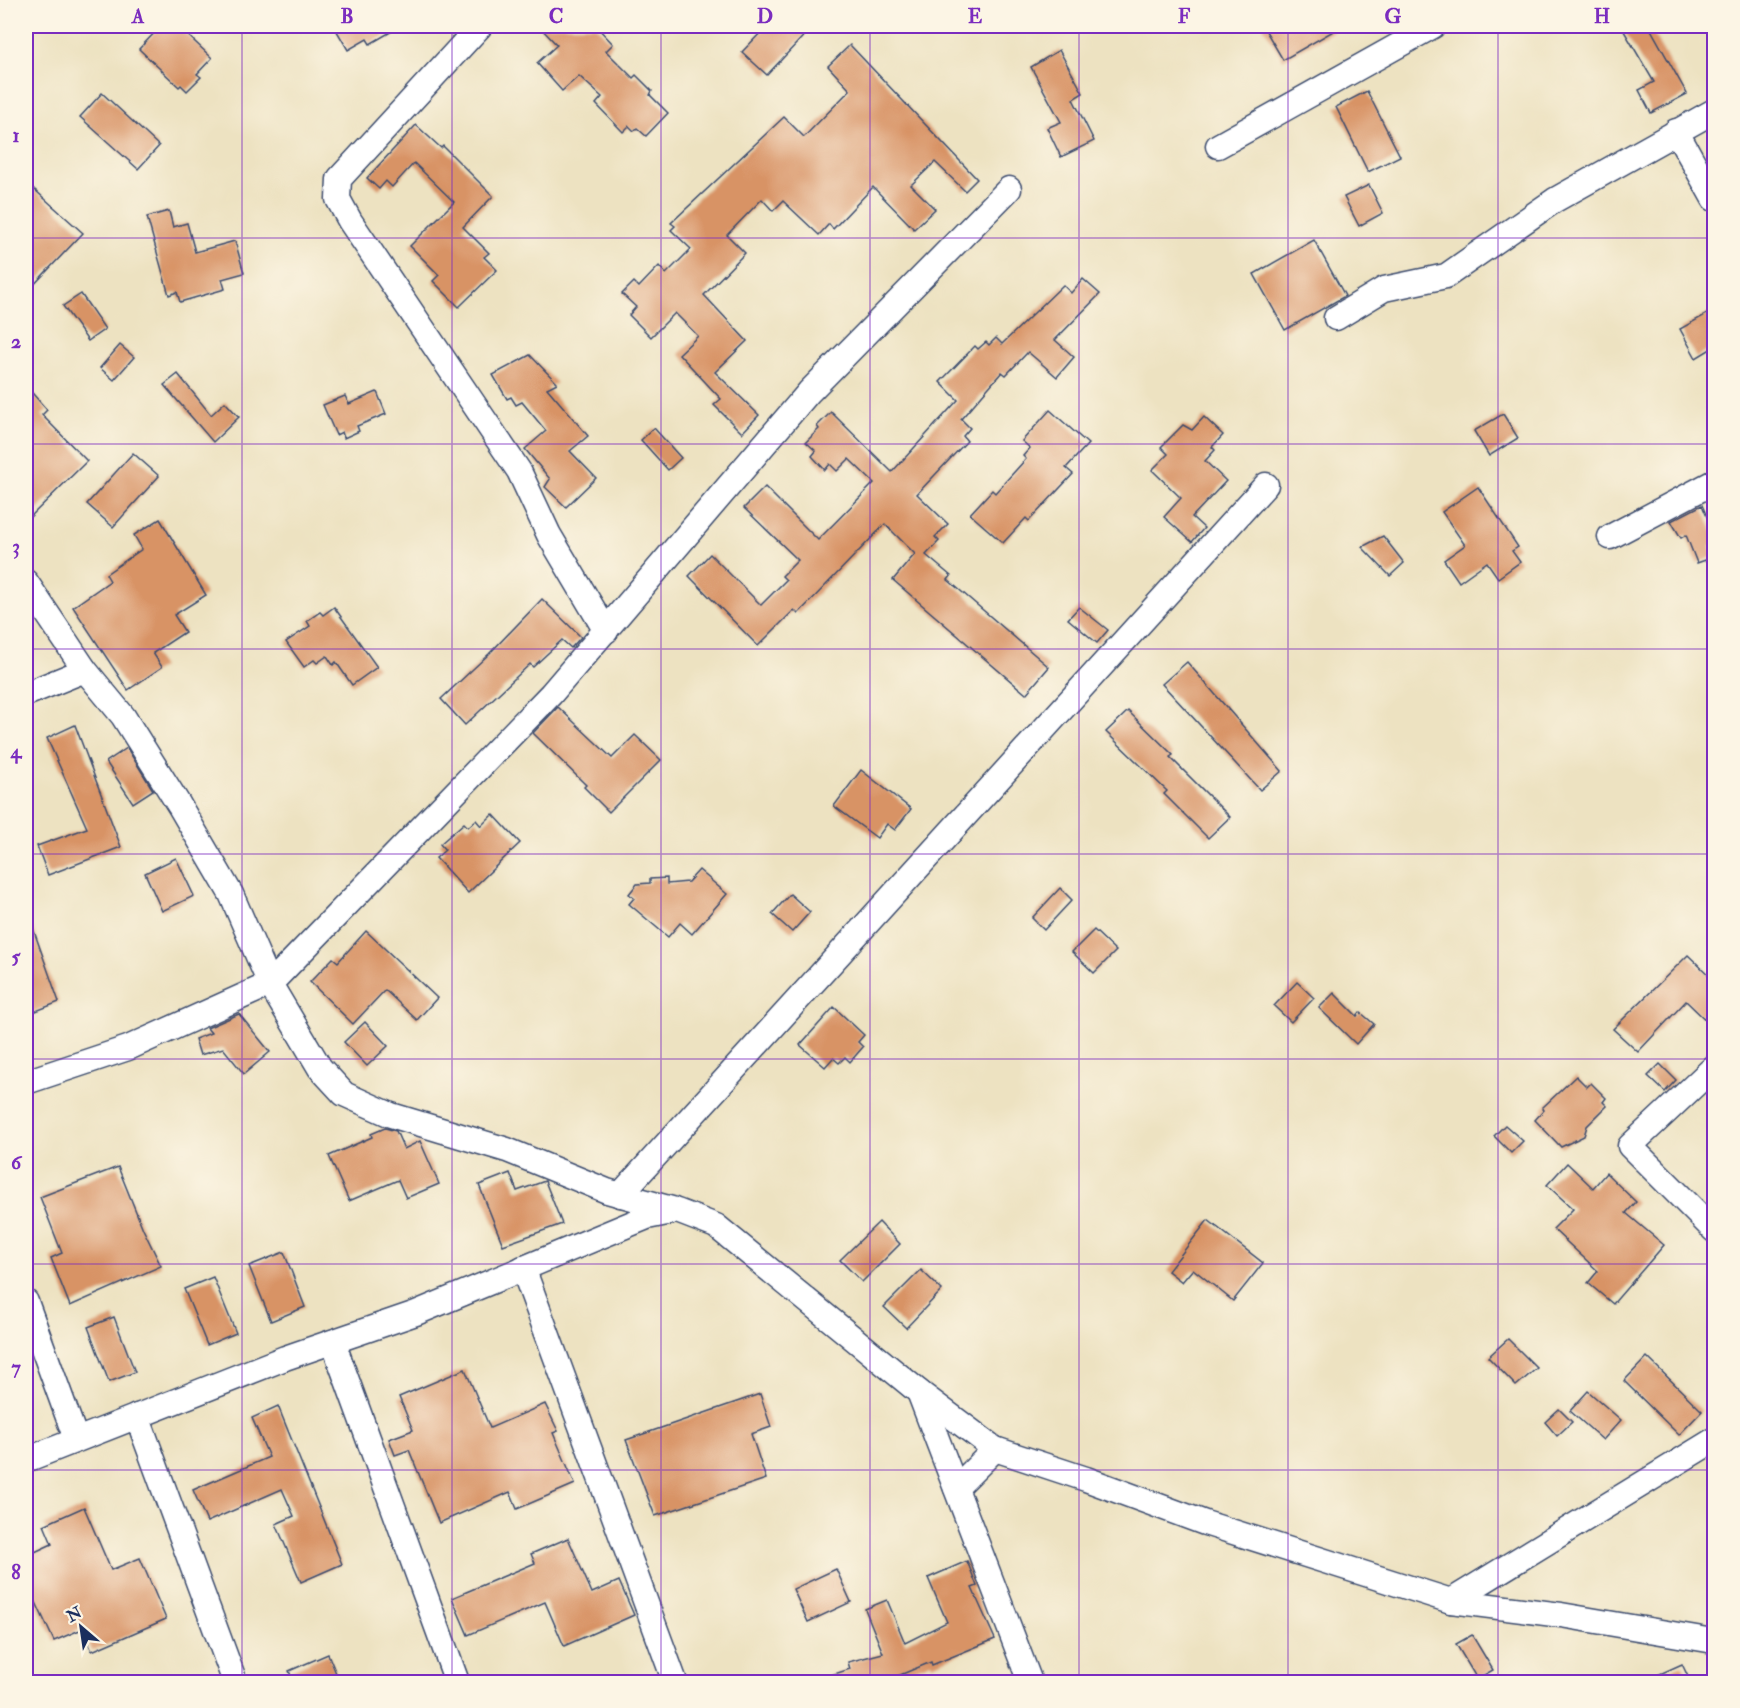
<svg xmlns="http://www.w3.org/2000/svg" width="1740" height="1708" font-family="'IM FELL Double Pica',serif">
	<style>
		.building { fill: #d89365 }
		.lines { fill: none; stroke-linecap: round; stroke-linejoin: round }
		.minor-casing { stroke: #3a4a6d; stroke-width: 27 }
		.minor { stroke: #fff; stroke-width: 24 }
		.grid { fill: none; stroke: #7b2cbf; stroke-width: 1.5; stroke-opacity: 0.55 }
		.neatline { fill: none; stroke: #7b2cbf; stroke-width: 2 }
		.grid-label { font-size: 20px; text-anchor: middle; font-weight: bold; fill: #7b2cbf }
	</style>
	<rect width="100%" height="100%" fill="#fcf5e5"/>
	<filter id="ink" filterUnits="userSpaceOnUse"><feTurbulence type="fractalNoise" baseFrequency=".0167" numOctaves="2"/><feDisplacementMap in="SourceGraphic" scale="12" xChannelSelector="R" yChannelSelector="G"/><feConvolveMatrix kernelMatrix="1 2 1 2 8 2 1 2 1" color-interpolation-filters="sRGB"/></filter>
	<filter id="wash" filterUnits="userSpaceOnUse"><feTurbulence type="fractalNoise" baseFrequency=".008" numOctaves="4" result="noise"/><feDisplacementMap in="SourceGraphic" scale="24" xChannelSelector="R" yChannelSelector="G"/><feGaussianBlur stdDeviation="1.35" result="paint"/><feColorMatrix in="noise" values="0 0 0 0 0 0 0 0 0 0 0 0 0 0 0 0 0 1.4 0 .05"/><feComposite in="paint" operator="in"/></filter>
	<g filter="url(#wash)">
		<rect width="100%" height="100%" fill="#ede2c1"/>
		<g id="blocks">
			<g class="building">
				<polygon points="161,26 178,26 212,58 197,74 201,77 187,91 181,85 179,87 139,49"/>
				<polygon points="334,26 401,26 370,44 367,39 348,50"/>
				<polygon points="539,26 596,26 613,44 606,51 633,78 636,75 652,91 650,95 668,113 646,136 637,128 634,131 629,126 623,132 596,104 602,97 579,76 562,91 537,63 557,45"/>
				<polygon points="767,26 813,26 767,75 742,52"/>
				<polygon points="1263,26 1342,26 1283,60"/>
				<polygon points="1621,26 1649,26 1687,94 1651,113 1639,90 1654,82"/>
				<polygon points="850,45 977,179 965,191 935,162 911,185 935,209 914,229 873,187 833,229 829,224 819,235 783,201 773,211 762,199 727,235 745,253 704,295 747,341 715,372 759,415 742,433 714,405 721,399 679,354 698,336 675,313 651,337 629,315 636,307 622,294 634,282 639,287 659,266 666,274 691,249 671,230 675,226 671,223 784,117 804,137 850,90 828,66"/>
				<polygon points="1059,50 1083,93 1073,99 1094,141 1061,157 1047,128 1061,122 1031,67"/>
				<polygon points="1367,91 1400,156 1368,172 1336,107"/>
				<polygon points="102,93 159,146 138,169 80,117"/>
				<polygon points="416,125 441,148 443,146 493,196 463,227 489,253 484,257 497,270 459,307 433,281 439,275 410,246 454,202 414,163 392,187 386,181 379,189 367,178"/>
				<polygon points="26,182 83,233 26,293"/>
				<polygon points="1369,185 1383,213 1359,226 1344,197"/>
				<polygon points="169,211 173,227 187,223 195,252 235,241 244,273 222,279 225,289 180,302 177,292 169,295 147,217"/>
				<polygon points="1314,240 1345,296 1285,330 1254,274"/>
				<polygon points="1083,279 1100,294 1055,340 1074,357 1057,377 1028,352 1006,375 1002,372 961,419 970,428 963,436 967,441 917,494 948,524 935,537 939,541 926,555 951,576 948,580 1049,667 1026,694 893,580 915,554 885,524 798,614 794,610 758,646 689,576 710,554 761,605 786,580 782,576 798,560 744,508 765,487 818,540 874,483 849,459 837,471 830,464 825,470 812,456 816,451 806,442 819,429 817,426 831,412 892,472 958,400 940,382 975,346 978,349 986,342 989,345 996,338 1002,344 1063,285 1071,293"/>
				<polygon points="81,294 105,329 88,341 63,306"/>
				<polygon points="1714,310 1714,347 1696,358 1680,329"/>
				<polygon points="120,345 134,357 114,380 100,368"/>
				<polygon points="530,355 557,383 547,388 588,436 570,451 596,478 566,507 545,487 550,479 525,449 546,431 522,402 516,405 511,397 507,399 493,375"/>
				<polygon points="178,374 211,415 225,402 239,417 213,442 164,385"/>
				<polygon points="26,386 47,410 42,415 87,461 26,521"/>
				<polygon points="377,392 386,414 357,426 359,431 344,438 342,432 336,435 323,405 345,396 349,404"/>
				<polygon points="1050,410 1088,444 1066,468 1073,474 1029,521 1026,518 1003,543 970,514 992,490 995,493 1026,459 1023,456 1030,448 1022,441"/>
				<polygon points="1503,414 1518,438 1489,456 1474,431"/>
				<polygon points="1204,417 1223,435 1212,447 1215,450 1205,461 1226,481 1192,517 1204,528 1192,542 1164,517 1181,498 1152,470 1168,454 1161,447 1183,425 1192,430"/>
				<polygon points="654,428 681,458 668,470 641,440"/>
				<polygon points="133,453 159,476 113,527 87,504"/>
				<polygon points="1478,487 1518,547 1512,551 1520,562 1498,578 1487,562 1459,582 1444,560 1465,545 1442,512"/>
				<polygon points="1702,505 1714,533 1714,544 1710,546 1714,557 1697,563 1686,535 1681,538 1671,521"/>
				<polygon points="160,519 206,595 174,615 185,632 153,653 162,667 128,690 73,607 110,581 106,574 142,549 134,535"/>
				<polygon points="1383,536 1404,563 1390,576 1362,547"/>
				<polygon points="542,599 581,637 571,648 562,640 533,667 530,664 465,725 441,699 489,654"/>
				<polygon points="334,607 377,667 352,685 336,662 333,665 327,656 317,663 314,660 304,667 286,642 310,626 307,621 320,612 323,615"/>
				<polygon points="1079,607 1108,630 1097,643 1068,619"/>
				<polygon points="1187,662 1282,771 1260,790 1162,684"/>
				<polygon points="558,707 612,758 635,735 661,760 609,812 584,787 586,785 533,733"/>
				<polygon points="1128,711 1173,755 1170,757 1230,817 1208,838 1164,794 1167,791 1106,732"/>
				<polygon points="75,725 121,847 48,875 37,846 87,828 47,738"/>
				<polygon points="127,748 153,790 133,803 106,762"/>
				<polygon points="861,770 911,809 895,830 887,824 877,838 834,806"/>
				<polygon points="493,814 520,843 468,893 436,858 445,850 440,844 464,823 468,827 476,820 481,826"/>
				<polygon points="176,858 194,896 162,911 145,873"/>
				<polygon points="699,870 727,894 692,934 680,923 668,937 629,904 634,898 629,894 637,884 650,883 650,879 667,878 667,884 688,882"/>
				<polygon points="1060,888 1072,900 1044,930 1032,918"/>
				<polygon points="790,894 810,912 792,932 772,914"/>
				<polygon points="29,917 59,1002 26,1015 26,918"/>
				<polygon points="1094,930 1116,951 1094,973 1072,952"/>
				<polygon points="366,931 437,998 417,1020 385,990 353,1024 310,982 333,958 338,962"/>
				<polygon points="1688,955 1714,980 1714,1028 1686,1001 1638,1052 1613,1029"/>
				<polygon points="1297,982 1314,998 1291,1022 1274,1006"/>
				<polygon points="1334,993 1357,1016 1360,1012 1374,1024 1356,1044 1319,1008"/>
				<polygon points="834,1007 864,1035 858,1042 863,1047 850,1062 845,1057 839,1063 833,1058 825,1067 800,1045"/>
				<polygon points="239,1014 270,1052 244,1074 223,1048 200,1055 195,1039 211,1033 207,1028"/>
				<polygon points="365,1022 388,1046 367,1066 344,1042"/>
				<polygon points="1660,1064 1676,1080 1665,1092 1648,1076"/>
				<polygon points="1576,1076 1587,1087 1591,1083 1606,1098 1603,1102 1607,1106 1587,1126 1584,1136 1561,1147 1535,1120 1544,1110 1542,1108"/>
				<polygon points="1505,1125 1523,1141 1511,1153 1494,1136"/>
				<polygon points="385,1128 396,1131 404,1149 420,1141 439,1184 406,1198 398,1180 349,1201 329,1156 372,1137 371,1134"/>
				<polygon points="1567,1163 1593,1188 1606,1173 1636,1202 1626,1213 1664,1245 1613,1304 1588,1283 1598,1271 1553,1229 1573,1209 1547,1185"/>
				<polygon points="118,1167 143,1229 161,1266 70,1306 51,1258 62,1253 40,1197"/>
				<polygon points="510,1173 517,1191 545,1181 562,1224 503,1245 479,1185"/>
				<polygon points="1208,1220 1263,1263 1233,1301 1193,1269 1182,1282 1168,1271"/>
				<polygon points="879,1222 900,1244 862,1282 840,1260"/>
				<polygon points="284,1252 305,1307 271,1321 249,1266"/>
				<polygon points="921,1270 942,1290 906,1328 884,1307"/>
				<polygon points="213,1277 236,1333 207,1345 184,1289"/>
				<polygon points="114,1317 135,1372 109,1382 88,1327"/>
				<polygon points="1508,1339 1537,1368 1516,1386 1488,1357"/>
				<polygon points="1647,1357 1702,1411 1679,1435 1624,1381"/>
				<polygon points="465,1369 490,1428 545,1404 558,1431 553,1433 575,1484 517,1509 510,1492 439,1523 409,1450 395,1455 389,1439 413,1430 399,1397"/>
				<polygon points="1588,1391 1621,1420 1603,1440 1570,1411"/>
				<polygon points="760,1394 771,1427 751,1434 766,1479 655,1516 626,1440"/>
				<polygon points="278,1406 342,1564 301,1582 276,1524 294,1516 282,1489 207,1522 193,1490 269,1457 252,1418"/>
				<polygon points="1559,1409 1572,1422 1557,1436 1545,1422"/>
				<polygon points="84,1507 111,1570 140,1558 166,1619 92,1651 82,1629 54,1641 33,1596 26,1599 26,1556 52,1544 44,1525"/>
				<polygon points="568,1538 592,1593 619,1581 634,1615 564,1646 545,1602 468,1635 452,1598 535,1563 531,1554"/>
				<polygon points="967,1561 977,1586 972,1588 995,1639 932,1665 931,1662 881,1683 820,1683 819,1679 850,1669 848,1662 883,1653 865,1609 887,1600 905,1643 947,1622 928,1578"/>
				<polygon points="836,1569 851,1602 808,1622 793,1589"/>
				<polygon points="1472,1635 1493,1670 1477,1679 1456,1644"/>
				<polygon points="328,1654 338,1678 326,1683 294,1683 289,1671"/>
				<polygon points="1682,1664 1691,1683 1640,1683"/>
			</g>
		</g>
	</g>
	<g filter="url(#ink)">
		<use href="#blocks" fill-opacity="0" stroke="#3a4a6d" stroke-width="1.5"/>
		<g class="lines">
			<g class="minor-casing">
				<g id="minor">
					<polyline points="480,26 339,179 338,199 350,221 519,471 549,535 606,631"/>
					<polyline points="1676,131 1714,199"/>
					<polyline points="1218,146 1433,26"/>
					<polyline points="1336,318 1384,289 1446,276 1555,200 1714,111"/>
					<polyline points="1610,537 1714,482"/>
					<polyline points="26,582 85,670 123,716 179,805 231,894 270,984 320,1068 344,1094 391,1115 507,1150 607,1191 672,1209"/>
					<polyline points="26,694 85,670"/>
					<polyline points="1714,1067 1630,1146 1714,1230"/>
					<polyline points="26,1082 128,1048 270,984 551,694 809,392 1009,189"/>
					<polyline points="620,1195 1266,485"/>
					<polyline points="523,1268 675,1682"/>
					<polyline points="26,1302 76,1439"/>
					<polyline points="333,1342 457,1682"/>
					<polyline points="919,1392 1030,1682"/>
					<polyline points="137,1416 235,1682"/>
					<polyline points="26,1460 285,1358 416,1313 647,1217 677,1211 716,1226 919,1392 995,1449 1086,1479 1205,1523 1451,1601 1561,1615 1714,1641"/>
					<polyline points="956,1488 995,1449"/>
					<polyline points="1451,1601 1714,1440"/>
				</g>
			</g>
			<use href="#minor" class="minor"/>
		</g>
	</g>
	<path class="grid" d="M 242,26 L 242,1682M 452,26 L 452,1682M 661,26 L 661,1682M 870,26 L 870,1682M 1079,26 L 1079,1682M 1288,26 L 1288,1682M 1498,26 L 1498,1682M 26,238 L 1714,238M 26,444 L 1714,444M 26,649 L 1714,649M 26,854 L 1714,854M 26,1059 L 1714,1059M 26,1264 L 1714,1264M 26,1470 L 1714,1470"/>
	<rect width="1740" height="1708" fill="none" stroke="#fcf5e5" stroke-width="66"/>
	<g transform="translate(81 1627) rotate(331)" stroke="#fcf5e5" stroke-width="4.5" paint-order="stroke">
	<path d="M0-4.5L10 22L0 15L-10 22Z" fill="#1b2f5e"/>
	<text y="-9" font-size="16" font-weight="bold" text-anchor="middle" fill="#1b2f5e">N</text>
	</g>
	<rect x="33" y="33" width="1674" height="1642" class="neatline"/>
	<g class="grid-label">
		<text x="138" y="23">A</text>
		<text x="347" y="23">B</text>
		<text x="556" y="23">C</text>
		<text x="765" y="23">D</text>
		<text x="975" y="23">E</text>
		<text x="1184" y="23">F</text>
		<text x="1393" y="23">G</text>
		<text x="1602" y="23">H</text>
		<text x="16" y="142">1</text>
		<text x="16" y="348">2</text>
		<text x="16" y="553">3</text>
		<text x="16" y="758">4</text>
		<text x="16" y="963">5</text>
		<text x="16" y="1169">6</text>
		<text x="16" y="1374">7</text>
		<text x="16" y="1579">8</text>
	</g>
</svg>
